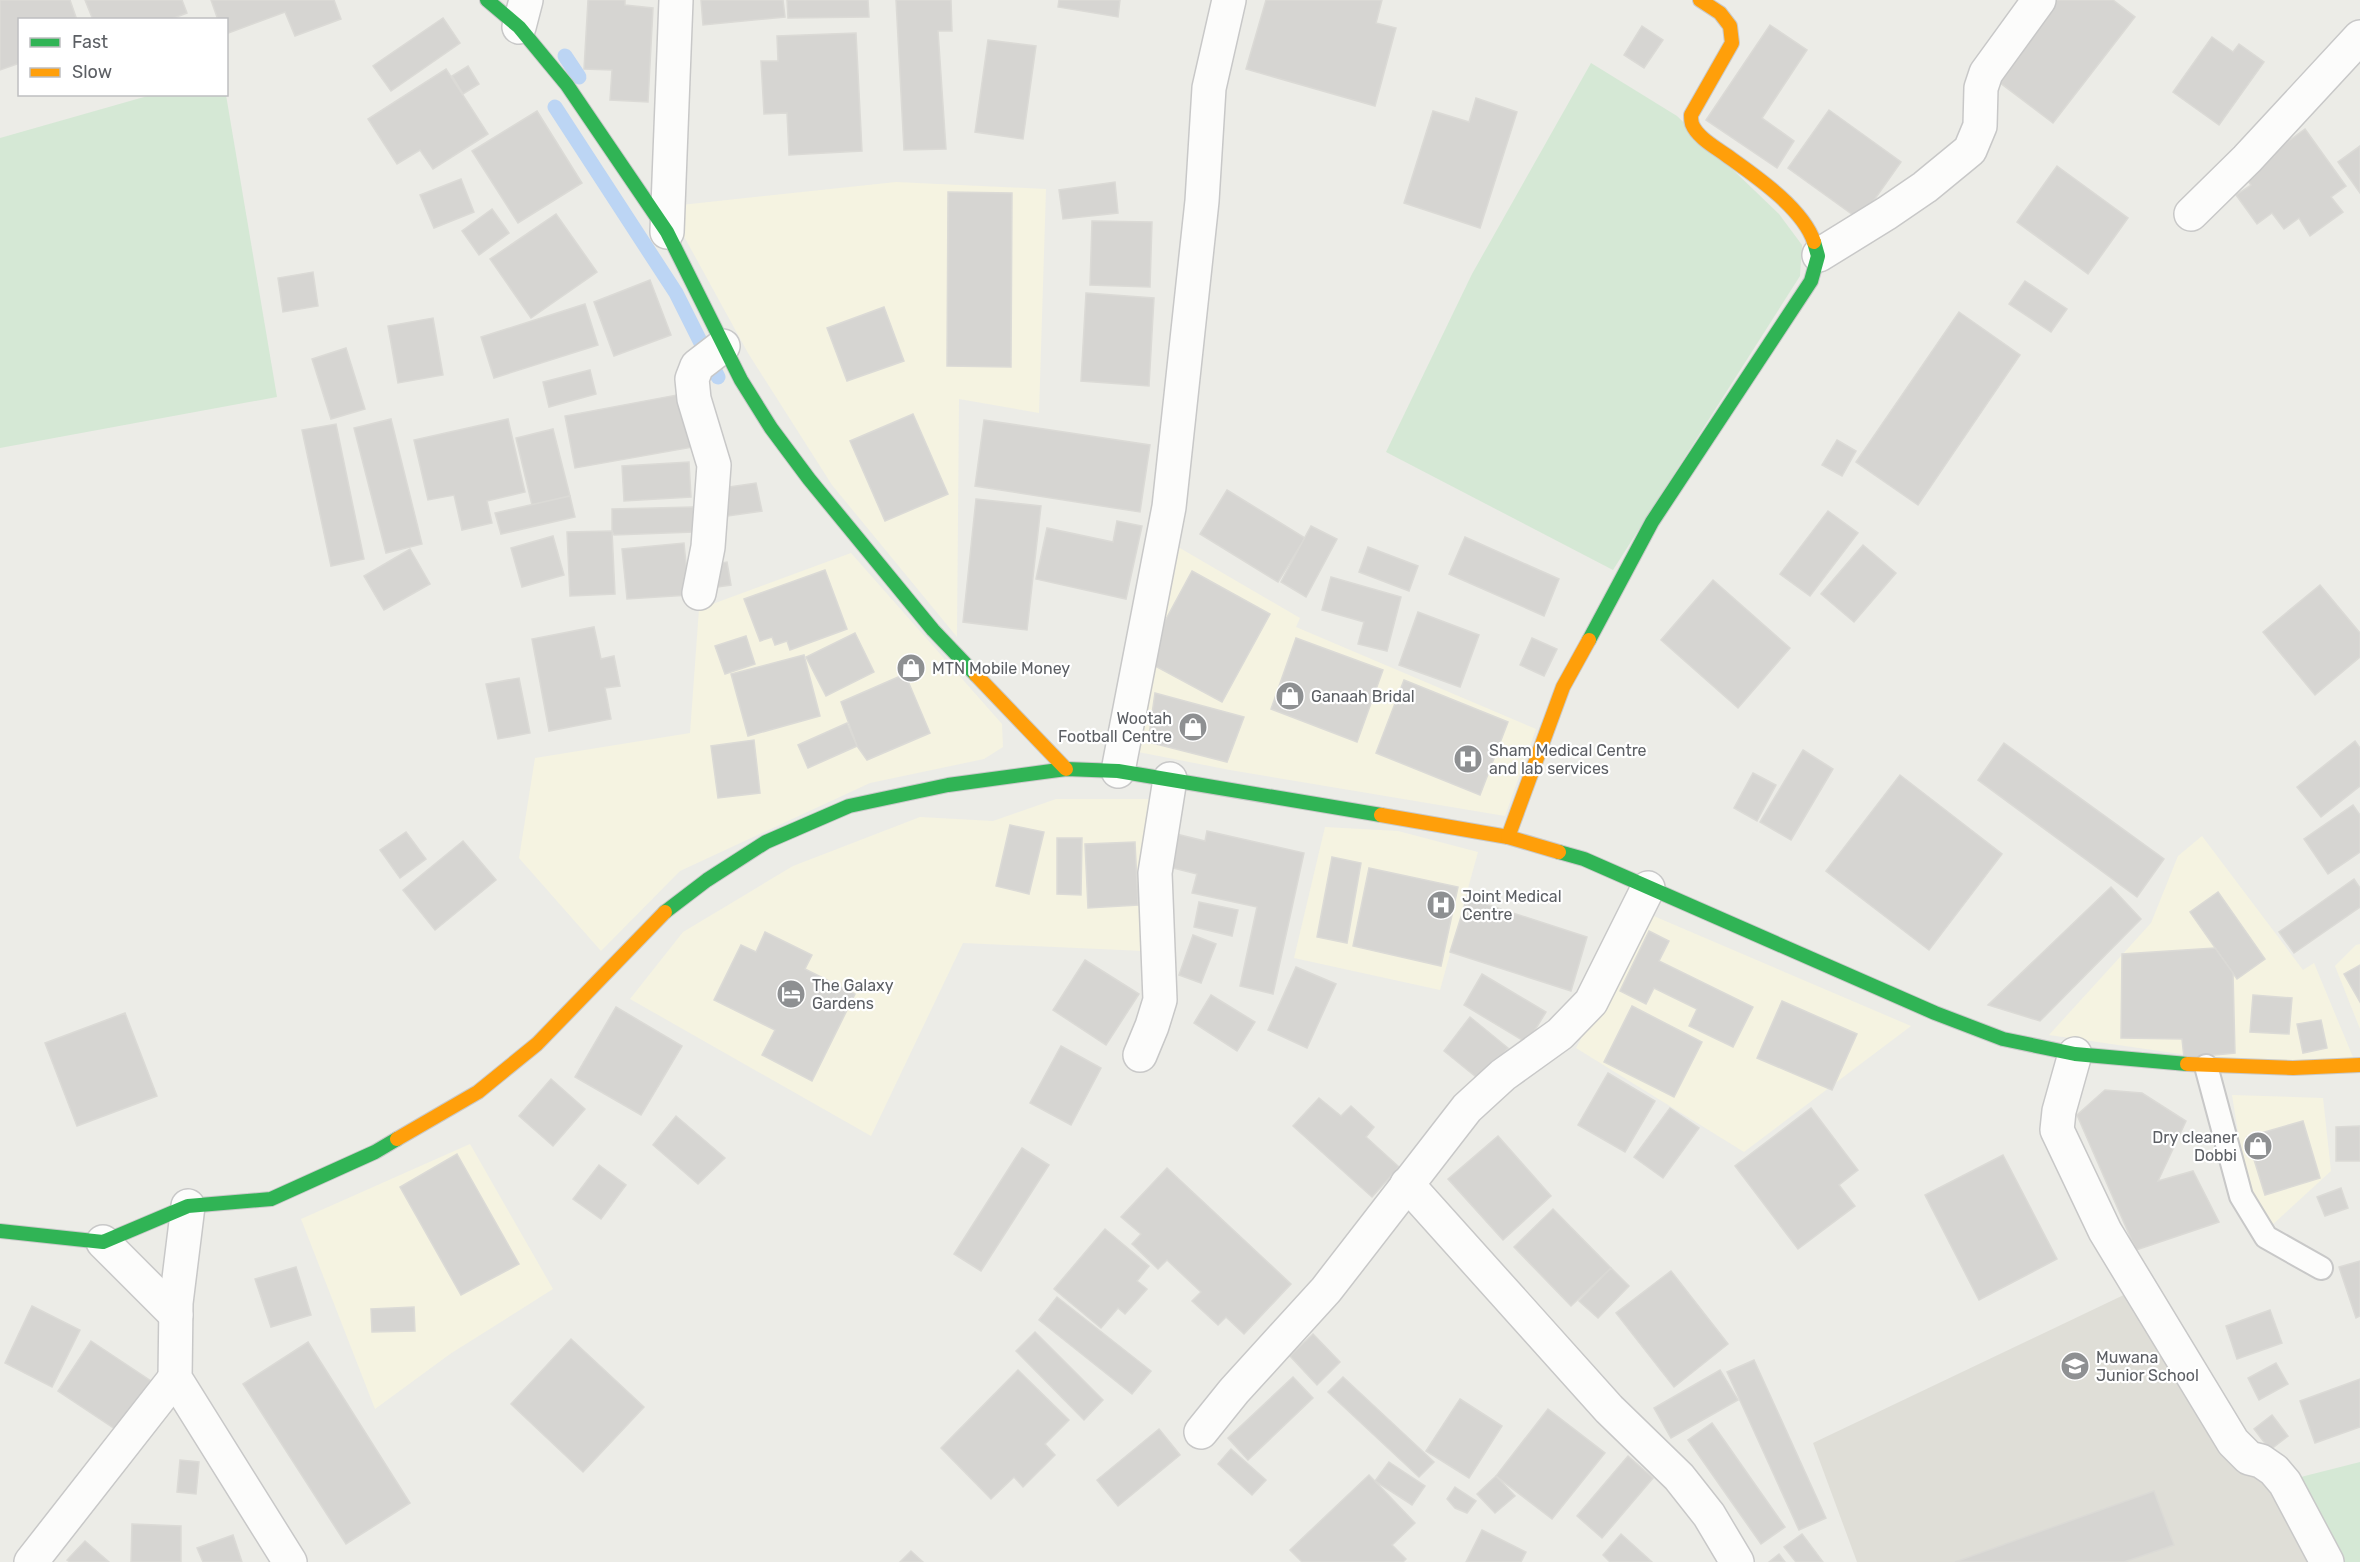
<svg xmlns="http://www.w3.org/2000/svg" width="2360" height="1562" font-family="Rubik,sans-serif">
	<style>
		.commercial { fill: #f5f3e1 }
		.education { fill: #dfded7 }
		.green { fill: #d5e8d5 }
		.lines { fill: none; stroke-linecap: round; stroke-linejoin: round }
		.stream { stroke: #bcd5f4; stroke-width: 15 }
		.building { fill: #d6d5d2; stroke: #dbdad6; stroke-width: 1.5 }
		.lane-casing { stroke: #c8c8c8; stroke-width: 26 }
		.street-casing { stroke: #c8c8c8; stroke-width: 36 }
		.fast-casing { stroke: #c9c9c9; stroke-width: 16 }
		.slow-casing { stroke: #c9c9c9; stroke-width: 16 }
		.lane { stroke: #fcfcfb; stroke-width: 22 }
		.street { stroke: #fcfcfb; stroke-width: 33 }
		.fast { stroke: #30b455; stroke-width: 14 }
		.slow { stroke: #ff9f0a; stroke-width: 14 }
		.labels { text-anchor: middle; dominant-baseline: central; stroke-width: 4.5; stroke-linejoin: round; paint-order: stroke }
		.poi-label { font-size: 16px; fill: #5c5f64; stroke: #fff; text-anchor: start }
	</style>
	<rect width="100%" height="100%" fill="#ecece7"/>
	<g class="commercial">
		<polygon points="896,182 1046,189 1039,413 959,399 957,637 832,485 748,353 675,220 681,205"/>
		<polygon points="1173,544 1300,618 1296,627 1536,729 1505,816 1230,770 1133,751"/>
		<polygon points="851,553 1002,724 1003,747 984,759 870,783 680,871 601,951 519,858 535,758 690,733 699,609"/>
		<polygon points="1056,799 1150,799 1144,951 963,943 871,1136 630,999 683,932 793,866 920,817 993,821"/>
		<polygon points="1325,827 1398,831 1478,852 1440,990 1294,958"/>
		<polygon points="2202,836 2303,970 2314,963 2355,1062 2277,1068 2049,1035 2151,923 2178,856"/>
		<polygon points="1649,914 1911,1026 1744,1152 1576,1048"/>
		<polygon points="2360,944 2360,1029 2335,966 2356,945"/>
		<polygon points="2232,1095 2323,1098 2331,1171 2271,1226 2247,1189"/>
		<polygon points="470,1144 553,1289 450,1354 375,1409 301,1219"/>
	</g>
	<polygon class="education" points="2130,1292 2235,1464 2270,1486 2317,1562 1857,1562 1813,1443"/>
	<g class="green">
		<polygon points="1591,63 1677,116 1779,214 1802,245 1800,276 1613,570 1386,452 1472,274"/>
		<polygon points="151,95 226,95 277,397 0,448 0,138"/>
		<polygon points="2360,1462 2360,1562 2336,1562 2293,1479"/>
	</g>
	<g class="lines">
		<g class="stream">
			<polyline points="565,56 579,77"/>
			<polyline points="555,107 676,293 718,377"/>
		</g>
	</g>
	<g class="building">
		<polygon points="0,0 70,0 77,20 20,20 20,63 0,70"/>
		<polygon points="85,0 182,0 187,13 169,20 93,20"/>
		<polygon points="211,0 334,0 341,19 295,36 285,12 226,34 226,20 218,20"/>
		<polygon points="588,0 625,0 625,5 653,8 648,102 610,100 612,70 584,69"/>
		<polygon points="701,0 783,0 785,17 703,25"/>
		<polygon points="787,0 868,0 869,17 788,18"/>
		<polygon points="896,0 951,0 952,31 938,31 946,149 904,150"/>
		<polygon points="1059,0 1120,0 1118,17 1058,7"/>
		<polygon points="1266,0 1382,0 1376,23 1396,28 1375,106 1246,69"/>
		<polygon points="2056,0 2113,0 2135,17 2053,123 1995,79"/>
		<polygon points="443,18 460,43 391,91 373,66"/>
		<polygon points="1770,25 1807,50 1762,118 1794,141 1777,168 1706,120"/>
		<polygon points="1642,26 1663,40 1644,68 1624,55"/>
		<polygon points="856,33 862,151 789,155 787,113 764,114 761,61 778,61 777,36"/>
		<polygon points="2212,37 2233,52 2239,44 2264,62 2219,125 2173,92"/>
		<polygon points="988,40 1036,46 1023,139 975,132"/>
		<polygon points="468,66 479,84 463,94 452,76"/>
		<polygon points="446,69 488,134 433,169 420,150 397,164 368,119"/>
		<polygon points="1476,98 1517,112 1480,228 1404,203 1433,111 1469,122"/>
		<polygon points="1829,110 1901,162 1860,220 1788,168"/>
		<polygon points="537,111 582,183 518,223 472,151"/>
		<polygon points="2305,129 2346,186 2331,197 2343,212 2310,236 2299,218 2284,229 2272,213 2257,224 2236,195 2251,185 2245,177 2274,156 2272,153"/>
		<polygon points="2360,146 2360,193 2338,162"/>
		<polygon points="2057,166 2128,218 2088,274 2017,222"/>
		<polygon points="461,179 474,212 434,228 420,195"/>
		<polygon points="1115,182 1118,213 1063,219 1059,190"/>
		<polygon points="948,192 1012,193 1011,367 947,366"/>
		<polygon points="492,209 509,233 479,255 462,231"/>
		<polygon points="556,214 597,272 531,318 490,259"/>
		<polygon points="1092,221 1152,222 1150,287 1090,285"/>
		<polygon points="313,272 318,306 283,312 278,278"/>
		<polygon points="650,280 671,335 614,356 594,302"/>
		<polygon points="2025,281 2067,309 2051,332 2009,304"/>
		<polygon points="1086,293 1154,298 1149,386 1081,381"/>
		<polygon points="585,304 598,345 494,378 481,337"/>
		<polygon points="884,307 904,361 847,381 827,328"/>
		<polygon points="1959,312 2020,355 1918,505 1856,462"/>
		<polygon points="433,318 443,375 398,383 388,326"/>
		<polygon points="346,348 365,409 331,419 312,359"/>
		<polygon points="590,370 596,394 549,407 543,382"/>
		<polygon points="682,394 693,447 575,468 565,416"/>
		<polygon points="913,414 948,494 885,521 850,441"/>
		<polygon points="391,419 422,544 386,553 354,428"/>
		<polygon points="508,419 525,492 487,501 492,523 462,530 454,495 428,500 414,440"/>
		<polygon points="984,420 1150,445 1140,512 975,486"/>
		<polygon points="336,424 364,559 331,566 302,430"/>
		<polygon points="553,429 570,496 532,505 516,438"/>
		<polygon points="1837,440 1856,451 1842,476 1822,465"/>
		<polygon points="689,462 691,497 624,501 622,466"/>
		<polygon points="756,483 762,511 721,517 716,489"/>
		<polygon points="1227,490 1305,538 1278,582 1200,534"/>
		<polygon points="570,496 575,517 501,534 495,513"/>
		<polygon points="976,499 1041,506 1027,630 963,622"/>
		<polygon points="693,507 694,532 614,535 612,531 612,509"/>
		<polygon points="1828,511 1858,533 1810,596 1780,574"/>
		<polygon points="1117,521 1142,526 1126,599 1036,579 1047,528 1113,542"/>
		<polygon points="1311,526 1337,539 1306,597 1281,582"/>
		<polygon points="612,531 615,594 570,596 567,532"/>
		<polygon points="553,536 564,575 522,587 511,548"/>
		<polygon points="1465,537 1559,579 1544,616 1449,574"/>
		<polygon points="684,543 689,595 627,599 622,549"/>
		<polygon points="1863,545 1896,573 1854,622 1821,594"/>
		<polygon points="1368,547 1418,566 1409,591 1359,572"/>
		<polygon points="410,549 430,584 384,610 364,576"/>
		<polygon points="727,562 731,585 711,588 708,565"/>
		<polygon points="825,570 847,629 790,650 787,641 775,645 772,637 760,641 744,599"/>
		<polygon points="1192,571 1270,614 1222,702 1144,660"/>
		<polygon points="1331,577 1401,597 1387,651 1358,644 1364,622 1322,610"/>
		<polygon points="1713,580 1790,648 1738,708 1661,640"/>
		<polygon points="2320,585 2360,633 2360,657 2315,695 2263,632"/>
		<polygon points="1418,612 1479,635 1460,687 1399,665"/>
		<polygon points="594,627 601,659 614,656 620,686 605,688 611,719 549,731 532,639"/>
		<polygon points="855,633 874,672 826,696 806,657"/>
		<polygon points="746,636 755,664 725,674 715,646"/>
		<polygon points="1296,638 1383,670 1357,742 1271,709"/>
		<polygon points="1532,638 1557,649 1544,676 1520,665"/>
		<polygon points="804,655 820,716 748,736 731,674"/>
		<polygon points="905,674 930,733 867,760 857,746 841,702"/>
		<polygon points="519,678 530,733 498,739 486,684"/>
		<polygon points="1404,680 1508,722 1480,795 1376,753"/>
		<polygon points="1155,693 1244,717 1227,762 1148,742"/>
		<polygon points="847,723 857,746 808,768 798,745"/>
		<polygon points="754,740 760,793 718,798 711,746"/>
		<polygon points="2355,741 2360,748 2360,786 2321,817 2297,787"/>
		<polygon points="2004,743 2164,859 2137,897 1978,780"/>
		<polygon points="1803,750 1833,769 1791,840 1760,822"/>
		<polygon points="1753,773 1776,785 1757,821 1734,808"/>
		<polygon points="1900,775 2002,854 1929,950 1826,871"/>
		<polygon points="2353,805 2360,815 2360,852 2328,874 2304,839"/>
		<polygon points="1010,825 1044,832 1029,894 996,886"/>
		<polygon points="1207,831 1304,853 1273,994 1240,986 1257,907 1192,893 1197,874 1165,866 1172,833 1205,841"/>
		<polygon points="406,832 426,859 400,878 380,850"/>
		<polygon points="1057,838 1082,838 1081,895 1057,894"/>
		<polygon points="463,841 496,880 435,930 403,890"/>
		<polygon points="1135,842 1138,905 1088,908 1085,844"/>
		<polygon points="1332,857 1361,863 1347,943 1317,937"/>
		<polygon points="1369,868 1458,887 1441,966 1353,946"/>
		<polygon points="2354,879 2360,888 2360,907 2294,953 2279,932"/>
		<polygon points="2111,887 2141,919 2040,1021 1988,1005"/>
		<polygon points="2218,892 2265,959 2237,979 2190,912"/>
		<polygon points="1467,898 1587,937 1571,991 1450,952"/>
		<polygon points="1199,902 1238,910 1232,936 1194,927"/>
		<polygon points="1649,931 1669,941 1659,961 1753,1007 1733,1047 1689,1026 1697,1009 1654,988 1646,1004 1620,991"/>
		<polygon points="765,932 812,955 805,969 855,994 812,1081 762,1055 775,1030 714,1000 741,945 756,952"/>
		<polygon points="1193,935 1216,944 1201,983 1179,975"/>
		<polygon points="2215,948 2233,973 2235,1053 2184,1058 2182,1039 2121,1038 2122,954"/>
		<polygon points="1085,960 1139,994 1106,1045 1053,1010"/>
		<polygon points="2360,965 2360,1002 2344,974"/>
		<polygon points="1296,967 1336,984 1307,1048 1268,1030"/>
		<polygon points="1482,974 1546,1012 1527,1043 1464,1005"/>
		<polygon points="1211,995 1255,1022 1237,1051 1194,1023"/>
		<polygon points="2253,995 2292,998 2289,1034 2250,1032"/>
		<polygon points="1782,1001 1857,1034 1832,1090 1757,1058"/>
		<polygon points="1632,1006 1702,1042 1674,1097 1604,1062"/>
		<polygon points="616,1007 682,1046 641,1115 575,1077"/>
		<polygon points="125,1013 157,1096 77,1126 45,1043"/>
		<polygon points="1470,1017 1508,1048 1481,1081 1444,1051"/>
		<polygon points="2321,1020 2327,1048 2303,1053 2297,1024"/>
		<polygon points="1061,1046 1101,1068 1071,1125 1030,1103"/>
		<polygon points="1608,1073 1655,1101 1625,1152 1578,1125"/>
		<polygon points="551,1079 585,1109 553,1146 519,1116"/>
		<polygon points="2105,1090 2142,1093 2186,1121 2158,1181 2193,1171 2219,1222 2136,1250 2077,1115"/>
		<polygon points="1319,1098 1341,1116 1351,1106 1374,1127 1366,1137 1399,1167 1372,1197 1293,1126"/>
		<polygon points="1670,1108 1699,1128 1663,1178 1634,1157"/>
		<polygon points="1811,1108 1858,1170 1839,1185 1855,1206 1798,1249 1735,1166"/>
		<polygon points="676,1116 725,1158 698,1184 653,1145"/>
		<polygon points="2303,1121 2320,1178 2265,1195 2247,1137"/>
		<polygon points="2360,1126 2360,1161 2336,1161 2336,1127"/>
		<polygon points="1498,1136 1551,1196 1503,1240 1448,1179"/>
		<polygon points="1022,1148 1049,1165 981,1271 954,1254"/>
		<polygon points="457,1154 519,1264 461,1295 400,1187"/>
		<polygon points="2003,1155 2057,1259 1979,1300 1925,1195"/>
		<polygon points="599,1165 626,1185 601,1219 573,1199"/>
		<polygon points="1167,1168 1291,1284 1244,1334 1226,1317 1218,1325 1192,1301 1201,1292 1167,1260 1158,1269 1132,1244 1141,1234 1121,1217"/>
		<polygon points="2341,1188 2348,1208 2325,1216 2317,1197"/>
		<polygon points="1553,1209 1611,1268 1571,1306 1514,1247"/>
		<polygon points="1105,1229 1149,1266 1137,1281 1147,1289 1125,1314 1118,1308 1101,1328 1054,1289"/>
		<polygon points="2360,1261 2360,1316 2356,1318 2339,1267"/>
		<polygon points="296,1267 311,1315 271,1327 255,1279"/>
		<polygon points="1611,1268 1629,1286 1598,1318 1579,1301"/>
		<polygon points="1671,1271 1728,1344 1674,1387 1616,1313"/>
		<polygon points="1057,1297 1151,1371 1132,1394 1039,1320"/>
		<polygon points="32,1306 80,1330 52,1387 5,1363"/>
		<polygon points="414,1307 415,1331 372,1332 371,1309"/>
		<polygon points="2270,1310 2282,1343 2237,1359 2226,1326"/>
		<polygon points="1035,1332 1103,1400 1084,1420 1016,1351"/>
		<polygon points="1313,1334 1340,1362 1317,1385 1290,1356"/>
		<polygon points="571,1339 644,1407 583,1472 511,1404"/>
		<polygon points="91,1341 157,1385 124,1435 58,1391"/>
		<polygon points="308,1342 410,1503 346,1544 243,1384"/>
		<polygon points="1754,1360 1826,1518 1799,1530 1727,1372"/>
		<polygon points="2276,1363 2288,1384 2259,1400 2248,1378"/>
		<polygon points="1018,1370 1069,1420 1045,1444 1055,1455 1023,1487 1014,1477 991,1499 941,1448"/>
		<polygon points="1720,1370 1738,1400 1671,1438 1654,1408"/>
		<polygon points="1293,1377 1313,1398 1248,1460 1228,1438"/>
		<polygon points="1343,1377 1434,1462 1419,1477 1328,1392"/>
		<polygon points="2360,1379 2360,1427 2315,1443 2300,1401"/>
		<polygon points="1460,1399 1502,1426 1469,1478 1426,1451"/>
		<polygon points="1548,1409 1605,1453 1552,1519 1496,1476"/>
		<polygon points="2272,1415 2288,1436 2270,1450 2254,1429"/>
		<polygon points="1712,1423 1785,1527 1761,1544 1688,1440"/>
		<polygon points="1159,1429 1180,1455 1118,1506 1097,1480"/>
		<polygon points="1231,1449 1266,1480 1252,1495 1218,1464"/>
		<polygon points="1628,1456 1653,1478 1602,1538 1577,1516"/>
		<polygon points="180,1460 199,1462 196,1494 177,1492"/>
		<polygon points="1389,1462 1425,1486 1412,1505 1375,1481"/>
		<polygon points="1369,1475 1415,1523 1392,1545 1406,1559 1403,1562 1302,1562 1290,1550"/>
		<polygon points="1496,1476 1515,1496 1495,1513 1477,1494"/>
		<polygon points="1455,1487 1476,1501 1467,1513 1455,1508 1447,1499"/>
		<polygon points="2154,1491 2174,1545 2124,1562 1955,1562"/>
		<polygon points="132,1524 181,1526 181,1562 131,1562"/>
		<polygon points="1482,1530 1526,1552 1521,1562 1466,1562"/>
		<polygon points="1621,1534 1652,1562 1610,1562 1603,1555"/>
		<polygon points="1802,1534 1823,1562 1796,1562 1784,1547"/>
		<polygon points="233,1535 242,1562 203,1562 197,1548"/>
		<polygon points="85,1541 109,1562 70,1562 67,1560"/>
		<polygon points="911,1551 923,1562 900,1562"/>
		<polygon points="1779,1554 1785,1562 1769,1562"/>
	</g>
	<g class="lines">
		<g class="lane-casing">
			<polyline id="lane" points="2206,1066 2241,1196 2266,1237 2321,1268"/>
		</g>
		<g class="street-casing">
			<g id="street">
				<polyline points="519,27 526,0"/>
				<polyline points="2191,214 2247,159 2360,37"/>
				<polyline points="667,232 676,0"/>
				<polyline points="1819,255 1887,213 1925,187 1970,150 1980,126 1981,88 1986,73 2039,0"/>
				<polyline points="699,593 708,547 714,465 694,399 692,379 697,366 723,346"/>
				<polyline points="1118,771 1169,507 1202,201 1209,88 1229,0"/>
				<polyline points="2075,1054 2059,1111 2057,1130 2105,1231 2233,1442 2249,1458 2261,1461 2274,1470 2285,1483 2327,1562"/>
				<polyline points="1140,1055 1152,1026 1160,1000 1155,873 1170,779"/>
				<polyline points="1407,1184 1609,1409 1679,1477 1709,1515 1737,1562"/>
				<polyline points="188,1206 176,1303 175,1378 290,1562"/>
				<polyline points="103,1242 176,1315"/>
				<polyline points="1201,1432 1234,1391 1326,1290 1467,1108 1503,1075 1560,1034 1591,1002 1648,888"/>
				<polyline points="31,1562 175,1378"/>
			</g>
		</g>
		<g class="fast-casing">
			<g id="fast">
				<polyline points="487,0 519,27 567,85 667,232 741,380 771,428 809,479 933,630 976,675"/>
				<polyline points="1589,640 1652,522 1811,281 1818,256 1814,242"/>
				<polyline points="1559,852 1584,859 1935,1013 2003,1039 2075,1054 2187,1064"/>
				<polyline points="665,912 707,880 766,842 849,806 948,785 1066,769 1118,771 1381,815"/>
				<polyline points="0,1231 103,1242 188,1206 271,1199 375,1152 397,1139"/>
			</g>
		</g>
		<g class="slow-casing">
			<g id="slow">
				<path d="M 1700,0 L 1720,13 L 1730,26 L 1732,43 L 1691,115 C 1691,118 1691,121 1692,124 C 1697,137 1715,147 1726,155 C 1754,175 1803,208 1814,242"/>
				<polyline points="976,675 1066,769"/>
				<polyline points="1381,815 1508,837 1559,852"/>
				<polyline points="1508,837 1563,687 1589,640"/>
				<polyline points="2187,1064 2293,1068 2360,1065"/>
				<polyline points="397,1139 478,1092 537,1044 665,912"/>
			</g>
		</g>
		<use href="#lane" class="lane"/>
		<use href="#street" class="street"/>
		<use href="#fast" class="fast"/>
		<use href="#slow" class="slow"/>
	</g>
	<defs>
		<g id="shop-disc" transform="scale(1.5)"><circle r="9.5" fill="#8e9092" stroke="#fff"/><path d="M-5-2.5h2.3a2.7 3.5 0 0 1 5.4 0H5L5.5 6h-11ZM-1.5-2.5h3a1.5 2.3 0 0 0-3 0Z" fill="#fff"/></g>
		<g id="hospital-disc" transform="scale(1.5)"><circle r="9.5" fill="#8e9092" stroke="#fff"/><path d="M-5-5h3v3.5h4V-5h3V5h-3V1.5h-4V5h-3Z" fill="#fff"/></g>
		<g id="hotel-disc" transform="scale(1.5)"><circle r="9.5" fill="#8e9092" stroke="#fff"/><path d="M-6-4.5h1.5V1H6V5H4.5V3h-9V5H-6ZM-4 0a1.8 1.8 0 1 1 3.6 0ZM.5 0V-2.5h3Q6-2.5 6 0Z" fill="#fff"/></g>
		<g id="school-disc" transform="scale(1.5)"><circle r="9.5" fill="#8e9092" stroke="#fff"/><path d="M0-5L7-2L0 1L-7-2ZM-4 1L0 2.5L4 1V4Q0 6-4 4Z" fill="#fff"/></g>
	</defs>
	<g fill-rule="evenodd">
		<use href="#shop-disc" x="911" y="668"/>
		<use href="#shop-disc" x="1290" y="696"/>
		<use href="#shop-disc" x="1193" y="727"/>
		<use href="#hospital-disc" x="1468" y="759"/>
		<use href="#hospital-disc" x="1441" y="905"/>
		<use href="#hotel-disc" x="791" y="994"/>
		<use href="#shop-disc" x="2258" y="1146"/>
		<use href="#school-disc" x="2075" y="1366"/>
	</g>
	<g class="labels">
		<g class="poi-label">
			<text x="932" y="668">MTN Mobile Money</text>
			<text x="1311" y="696">Ganaah Bridal</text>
			<text x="1172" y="718" text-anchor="end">Wootah<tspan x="1172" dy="18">Football Centre</tspan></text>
			<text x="1489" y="750">Sham Medical Centre<tspan x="1489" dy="18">and lab services</tspan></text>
			<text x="1462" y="896">Joint Medical<tspan x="1462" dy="18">Centre</tspan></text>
			<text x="812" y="985">The Galaxy<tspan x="812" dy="18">Gardens</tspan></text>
			<text x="2237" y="1137" text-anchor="end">Dry cleaner<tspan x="2237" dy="18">Dobbi</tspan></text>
			<text x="2096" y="1357">Muwana<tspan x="2096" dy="18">Junior School</tspan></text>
		</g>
	</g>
	<rect x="18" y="18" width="210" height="78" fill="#ffffff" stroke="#bebfc1" stroke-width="1.5"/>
	<rect x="30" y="38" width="30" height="9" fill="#30b455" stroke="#bebfc1" stroke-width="1.5"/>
	<text x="72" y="48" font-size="18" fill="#5c5f64">Fast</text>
	<rect x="30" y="68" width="30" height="9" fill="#ff9f0a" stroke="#bebfc1" stroke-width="1.5"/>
	<text x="72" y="78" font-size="18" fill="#5c5f64">Slow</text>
</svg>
